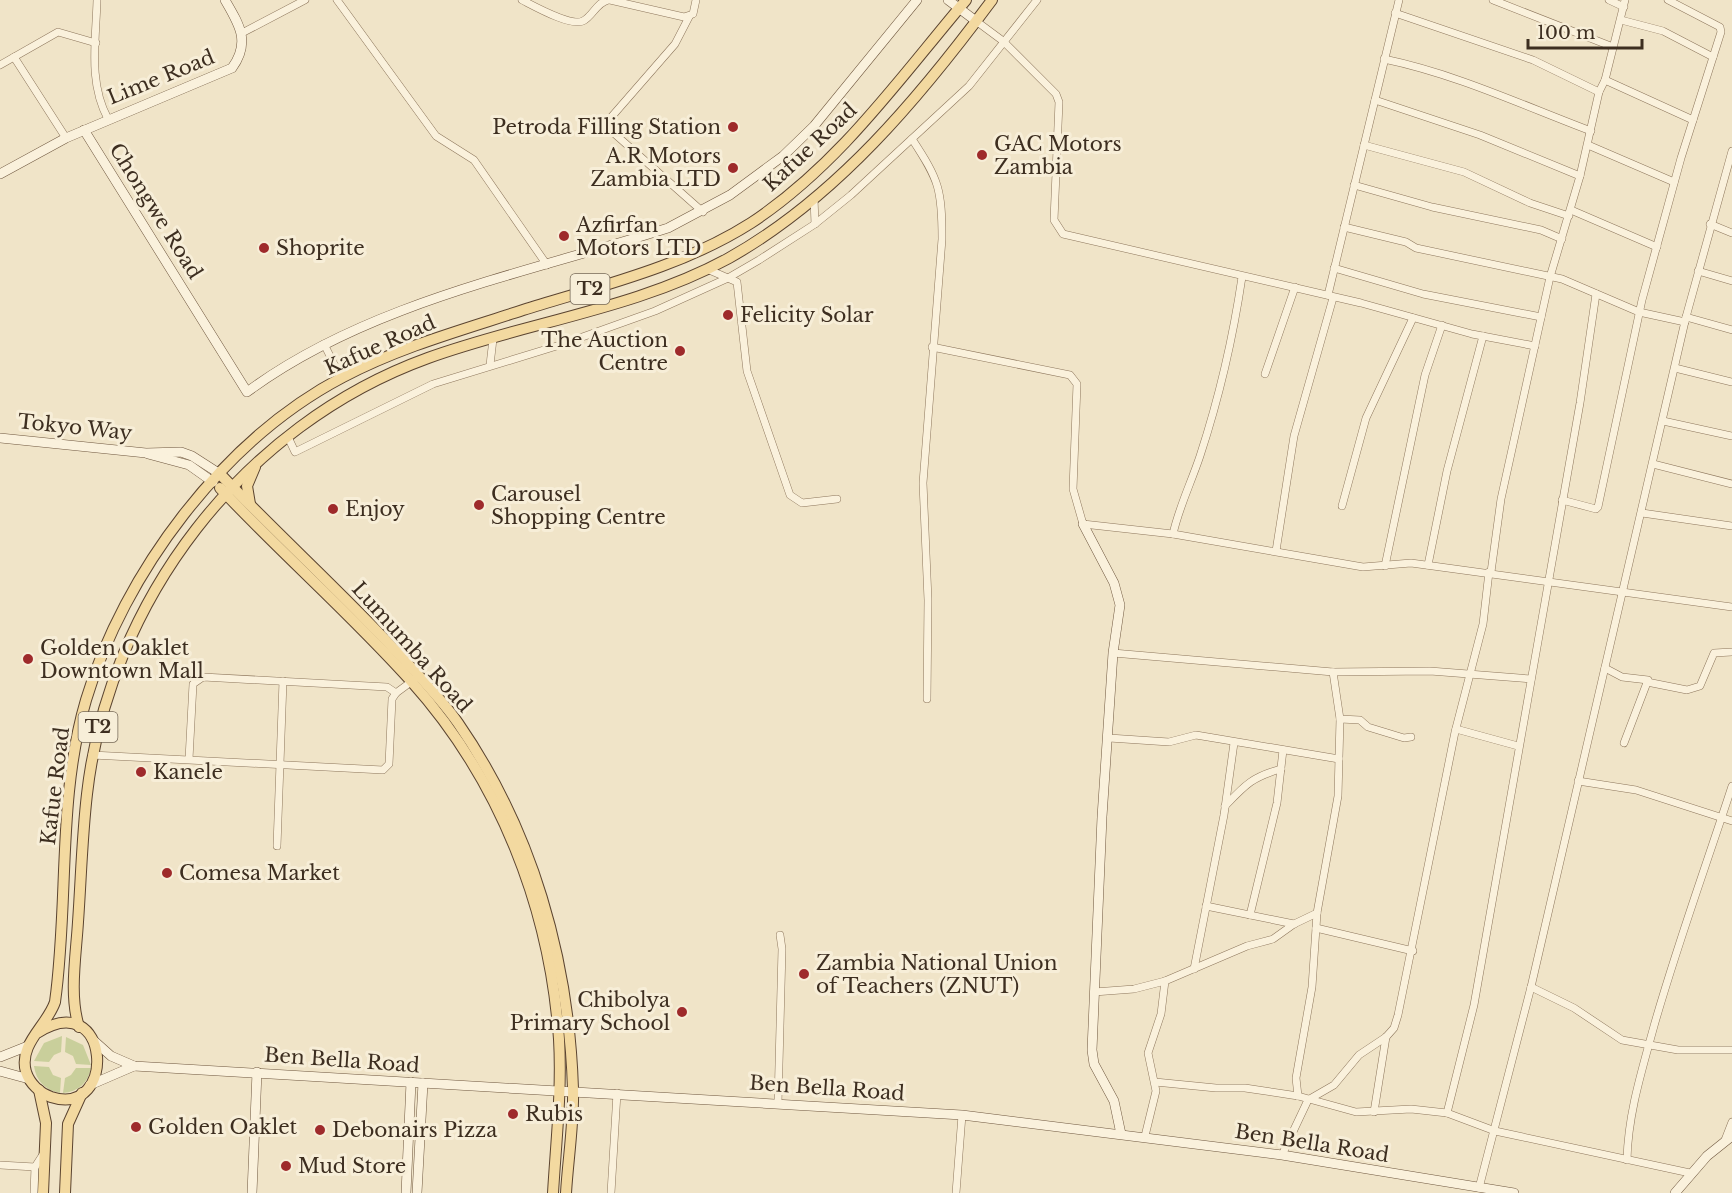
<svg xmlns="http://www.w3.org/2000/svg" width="1732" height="1193" font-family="'Libre Baskerville',serif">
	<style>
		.green { fill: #c9cf9b }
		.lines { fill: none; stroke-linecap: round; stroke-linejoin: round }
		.street-casing { stroke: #8d765c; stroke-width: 8 }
		.secondary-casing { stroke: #6f573f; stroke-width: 10 }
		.primary-casing { stroke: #5b4430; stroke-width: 12 }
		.street { stroke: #faf1dc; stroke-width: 7 }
		.secondary { stroke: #faf1dc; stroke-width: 9 }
		.primary { stroke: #f3d9a0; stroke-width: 10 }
		.poi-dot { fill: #9e2a2b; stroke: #f7eed8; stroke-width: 2 }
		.labels { text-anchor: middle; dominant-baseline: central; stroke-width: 6; stroke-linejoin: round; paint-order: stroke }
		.shield { fill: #f7eed8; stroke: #756857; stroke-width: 1.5 }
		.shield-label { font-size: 18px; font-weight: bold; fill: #3d2e20 }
		.street-label { font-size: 20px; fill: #3d2e20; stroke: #f7eed8 }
		.poi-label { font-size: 20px; fill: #3d2e20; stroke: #f7eed8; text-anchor: start }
	</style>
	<rect width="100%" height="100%" fill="#f0e4c8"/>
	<g class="green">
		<polygon points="62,1036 61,1052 54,1055 49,1062 34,1061 44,1043"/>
		<polygon points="66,1037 83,1045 91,1065 76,1064 73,1056 65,1052"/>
		<path d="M 34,1066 L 49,1067 L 53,1075 L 61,1078 L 60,1093 C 45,1090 36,1081 34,1066 Z"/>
		<path d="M 76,1068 L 91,1068 C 88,1083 78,1092 63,1093 L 65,1078 L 71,1075 Z"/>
	</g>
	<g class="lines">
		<g class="street-casing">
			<g id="street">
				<path d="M 97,0 C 96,41 88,82 108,119"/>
				<polyline points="337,0 436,136 474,160 547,265"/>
				<path d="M 522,0 C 534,6 571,27 583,21 C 593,16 596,3 608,0"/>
				<polyline points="610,0 684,17 693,14 696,0"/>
				<polyline points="1493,0 1613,47"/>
				<polyline points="1609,0 1624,7"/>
				<polyline points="1395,13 1533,60 1599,92"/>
				<polyline points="689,17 675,44 607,122 608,128 703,212"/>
				<polyline points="1621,20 1663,31 1713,57"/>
				<polyline points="976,21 1003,41 1056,94 1059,102 1054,220 1063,234 1361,303 1472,334 1535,346"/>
				<polyline points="242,33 305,0"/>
				<polyline points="14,57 66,138"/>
				<path d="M 1384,59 C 1456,74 1522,105 1591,131"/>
				<polyline points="0,65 58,32 96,43"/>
				<polyline points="1605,80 1693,120"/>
				<polyline points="1375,100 1480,135 1580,176"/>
				<path d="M 912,139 C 939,180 942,189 942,239 L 923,483 L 928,600 L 927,699"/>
				<polyline points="1364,145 1464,172 1530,203 1569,216"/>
				<polyline points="1588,145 1674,182"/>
				<polyline points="1354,185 1432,207 1541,230 1562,239"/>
				<polyline points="814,198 815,224"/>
				<polyline points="1571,210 1657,247"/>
				<polyline points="1710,224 1732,233"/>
				<polyline points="1344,227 1406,242 1416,248 1562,279 1639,312 1685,322"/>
				<polyline points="1334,268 1423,294 1541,317"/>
				<polyline points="707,269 737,282 747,371 790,495 802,503 837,499"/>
				<polyline points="1698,271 1732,281"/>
				<polyline points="1328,295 1399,0"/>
				<polyline points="1686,317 1732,330"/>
				<polyline points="324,344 341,378"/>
				<polyline points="932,347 1070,375 1077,384 1073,489 1083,524 1173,534 1363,567 1411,563 1732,607"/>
				<polyline points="490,365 493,339"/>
				<polyline points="1675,368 1732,382"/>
				<polyline points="1265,374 1295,287"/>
				<polyline points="1663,421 1732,436"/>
				<polyline points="288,437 295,452 433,384 560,345 655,311 728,278 759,260 815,224 851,195 969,86 1037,0"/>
				<polyline points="1653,464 1732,484"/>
				<polyline points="1562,500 1596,509 1598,507 1642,300 1681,158 1721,32 1720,27 1668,0"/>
				<polyline points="1342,506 1366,418 1413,318"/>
				<polyline points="1642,513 1732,526"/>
				<path d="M 1173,534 C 1179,507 1191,483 1200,456 C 1219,398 1233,338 1242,277"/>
				<polyline points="1276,551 1294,436 1333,298"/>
				<polyline points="1428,565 1447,471 1483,336"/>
				<polyline points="1385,566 1425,375 1442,325"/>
				<polyline points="1491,572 1501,499 1550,277 1580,176 1599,92 1605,80 1625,0"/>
				<polyline points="1113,653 1333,672 1430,671 1531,679"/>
				<polyline points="1605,668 1622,677 1648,680 1624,743"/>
				<polyline points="1647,682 1687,690 1700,686 1714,653 1732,652"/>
				<polyline points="1340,719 1360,720 1368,727 1404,738 1411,737"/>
				<polyline points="1456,729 1518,746"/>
				<polyline points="1109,738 1169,742 1196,735 1339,759"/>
				<polyline points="92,755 383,770 389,764 392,699 396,693"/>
				<polyline points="189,759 193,684 203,677 387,687 396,693 415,679"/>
				<polyline points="1578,781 1636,790 1732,821"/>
				<path d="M 1225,806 C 1245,785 1252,777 1281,769"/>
				<polyline points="277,846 283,681"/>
				<polyline points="1206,906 1294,924"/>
				<polyline points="1250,915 1277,803 1283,750"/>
				<polyline points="1316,928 1413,951"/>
				<polyline points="1194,969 1224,815 1234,743"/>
				<polyline points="1531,987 1574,1008 1622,1040 1678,1050 1732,1050"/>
				<polyline points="1094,992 1134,989 1165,981 1247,946 1273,939 1294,924 1317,913"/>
				<polyline points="1155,1082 1216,1088 1245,1088 1298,1096 1356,1112 1411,1109 1447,1113 1495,1131 1690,1173"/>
				<polyline points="1298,1096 1296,1078 1312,987 1317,913 1338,796 1340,719 1333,672"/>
				<polyline points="778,1103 782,949 780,935"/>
				<polyline points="1374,1112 1386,1037"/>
				<polyline points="1447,1113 1474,1005 1580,403 1596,294"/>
				<polyline points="1145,1136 1156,1091 1148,1053 1161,1014 1165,981"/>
				<polyline points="1725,1140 1732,1122"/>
				<polyline points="1282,1155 1308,1100 1334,1085 1359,1055 1386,1037 1394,1028 1398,1015 1455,732 1483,624 1489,572"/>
				<path d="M 1627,1160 C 1628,1114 1642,1070 1654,1026 C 1677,945 1706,866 1732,786"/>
				<polyline points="0,1165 35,1167"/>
				<polyline points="1479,1188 1531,987 1686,317 1732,151"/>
				<polyline points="34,1193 35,1167 44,1153"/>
				<polyline points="611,1193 617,1093"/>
				<polyline points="956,1193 962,1115"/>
			</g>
		</g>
		<g class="secondary-casing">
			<g id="secondary">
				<polyline points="948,0 976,21"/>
				<path d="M 84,130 L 247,392 C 367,303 527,273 668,228 L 730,195 L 783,156 L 814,126 L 917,0"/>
				<path d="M 0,174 L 66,138 L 232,68 C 251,42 239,24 225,0"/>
				<polyline points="0,438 146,453 181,452 192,456 220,474"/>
				<polyline points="148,454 189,465 213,482"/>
				<polyline points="1083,524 1114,583 1120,605 1113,653 1102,817 1092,1050 1094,1064 1114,1101 1121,1134"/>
				<polyline points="92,1039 111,1056 134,1066 962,1115 1282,1155 1514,1193"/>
				<polyline points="0,1057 28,1046"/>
				<polyline points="0,1071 29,1079"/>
				<polyline points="90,1085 134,1066"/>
				<polyline points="252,1193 257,1072"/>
				<polyline points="406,1193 411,1082"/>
				<polyline points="417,1193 423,1083"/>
				<polyline points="1675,1193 1707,1156 1732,1136"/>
			</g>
		</g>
		<g class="primary-casing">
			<g id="primary">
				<path d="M 220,474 C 277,534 339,590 396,651 C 417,674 440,697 458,723 C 532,830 569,959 573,1089 C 574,1123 568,1159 566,1193"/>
				<path d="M 220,488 C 282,554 351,614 411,681 C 500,780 550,908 559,1039 C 562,1090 556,1142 553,1193"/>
				<polyline points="250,504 247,486 255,467"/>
				<path d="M 79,1027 C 69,995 76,956 78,922 C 81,880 82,837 87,794 C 109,601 243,425 428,358 C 527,322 636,309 729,258 C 836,198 920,97 992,0"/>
				<path d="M 37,1033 C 111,985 118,1119 51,1097 C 40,1093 30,1084 26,1072 C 18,1044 47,1026 55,1002 C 69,902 57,798 86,700 C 124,573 223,440 343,377 C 400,347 462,330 523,310 C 600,286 682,267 751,223 C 839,165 899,79 966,0"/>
				<polyline points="39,1090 46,1123 43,1193"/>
				<polyline points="65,1193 68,1124 82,1093"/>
			</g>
		</g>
		<use href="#street" class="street"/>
		<use href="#secondary" class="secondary"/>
		<use href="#primary" class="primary"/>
	</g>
	<g class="poi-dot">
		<circle cx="733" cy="127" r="6"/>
		<circle cx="982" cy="155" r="6"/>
		<circle cx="733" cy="168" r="6"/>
		<circle cx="564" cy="236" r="6"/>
		<circle cx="264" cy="248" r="6"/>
		<circle cx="728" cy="315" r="6"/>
		<circle cx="680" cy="351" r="6"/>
		<circle cx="479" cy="505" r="6"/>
		<circle cx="333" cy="509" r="6"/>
		<circle cx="28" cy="659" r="6"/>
		<circle cx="141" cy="772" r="6"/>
		<circle cx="167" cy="873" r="6"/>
		<circle cx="804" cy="974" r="6"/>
		<circle cx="682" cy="1012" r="6"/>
		<circle cx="513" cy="1114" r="6"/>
		<circle cx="136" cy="1127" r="6"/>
		<circle cx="320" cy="1130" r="6"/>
		<circle cx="286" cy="1166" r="6"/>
	</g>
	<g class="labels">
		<g class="shield">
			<rect x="570.5" y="274" width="39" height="30" rx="4.5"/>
			<rect x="78.5" y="712" width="39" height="30" rx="4.5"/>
		</g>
		<g class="shield-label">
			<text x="590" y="289">T2</text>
			<text x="98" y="727">T2</text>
		</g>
		<g class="street-label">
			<text transform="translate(161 77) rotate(-22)">Lime Road</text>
			<text transform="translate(810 147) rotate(-43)">Kafue Road</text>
			<text transform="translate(156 211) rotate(58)">Chongwe Road</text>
			<text transform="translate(380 345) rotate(-24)">Kafue Road</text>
			<text transform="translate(75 427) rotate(6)">Tokyo Way</text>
			<text transform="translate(412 647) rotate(48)">Lumumba Road</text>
			<text transform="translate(55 786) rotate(-83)">Kafue Road</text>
			<text transform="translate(342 1060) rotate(4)">Ben Bella Road</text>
			<text transform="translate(827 1088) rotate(4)">Ben Bella Road</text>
			<text transform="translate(1312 1143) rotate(9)">Ben Bella Road</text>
		</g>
		<g class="poi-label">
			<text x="721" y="127" text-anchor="end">Petroda Filling Station</text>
			<text x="994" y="144">GAC Motors<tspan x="994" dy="23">Zambia</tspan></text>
			<text x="721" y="156" text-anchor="end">A.R Motors<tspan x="721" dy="23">Zambia LTD</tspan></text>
			<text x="576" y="225">Azfirfan<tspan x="576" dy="23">Motors LTD</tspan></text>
			<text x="276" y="248">Shoprite</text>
			<text x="740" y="315">Felicity Solar</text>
			<text x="668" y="340" text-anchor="end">The Auction<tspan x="668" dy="23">Centre</tspan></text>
			<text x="491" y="494">Carousel<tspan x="491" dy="23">Shopping Centre</tspan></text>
			<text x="345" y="509">Enjoy</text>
			<text x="40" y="648">Golden Oaklet<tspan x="40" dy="23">Downtown Mall</tspan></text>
			<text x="153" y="772">Kanele</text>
			<text x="179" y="873">Comesa Market</text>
			<text x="816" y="963">Zambia National Union<tspan x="816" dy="23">of Teachers (ZNUT)</tspan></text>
			<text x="670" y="1000" text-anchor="end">Chibolya<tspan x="670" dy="23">Primary School</tspan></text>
			<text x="525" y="1114">Rubis</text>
			<text x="148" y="1127">Golden Oaklet</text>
			<text x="332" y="1130">Debonairs Pizza</text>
			<text x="298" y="1166">Mud Store</text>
		</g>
	</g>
	<path d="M1528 39v9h114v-9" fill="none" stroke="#3d2e20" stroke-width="3"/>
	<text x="1537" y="39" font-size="18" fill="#3d2e20" stroke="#f7eed8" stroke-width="4.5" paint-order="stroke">100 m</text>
</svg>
